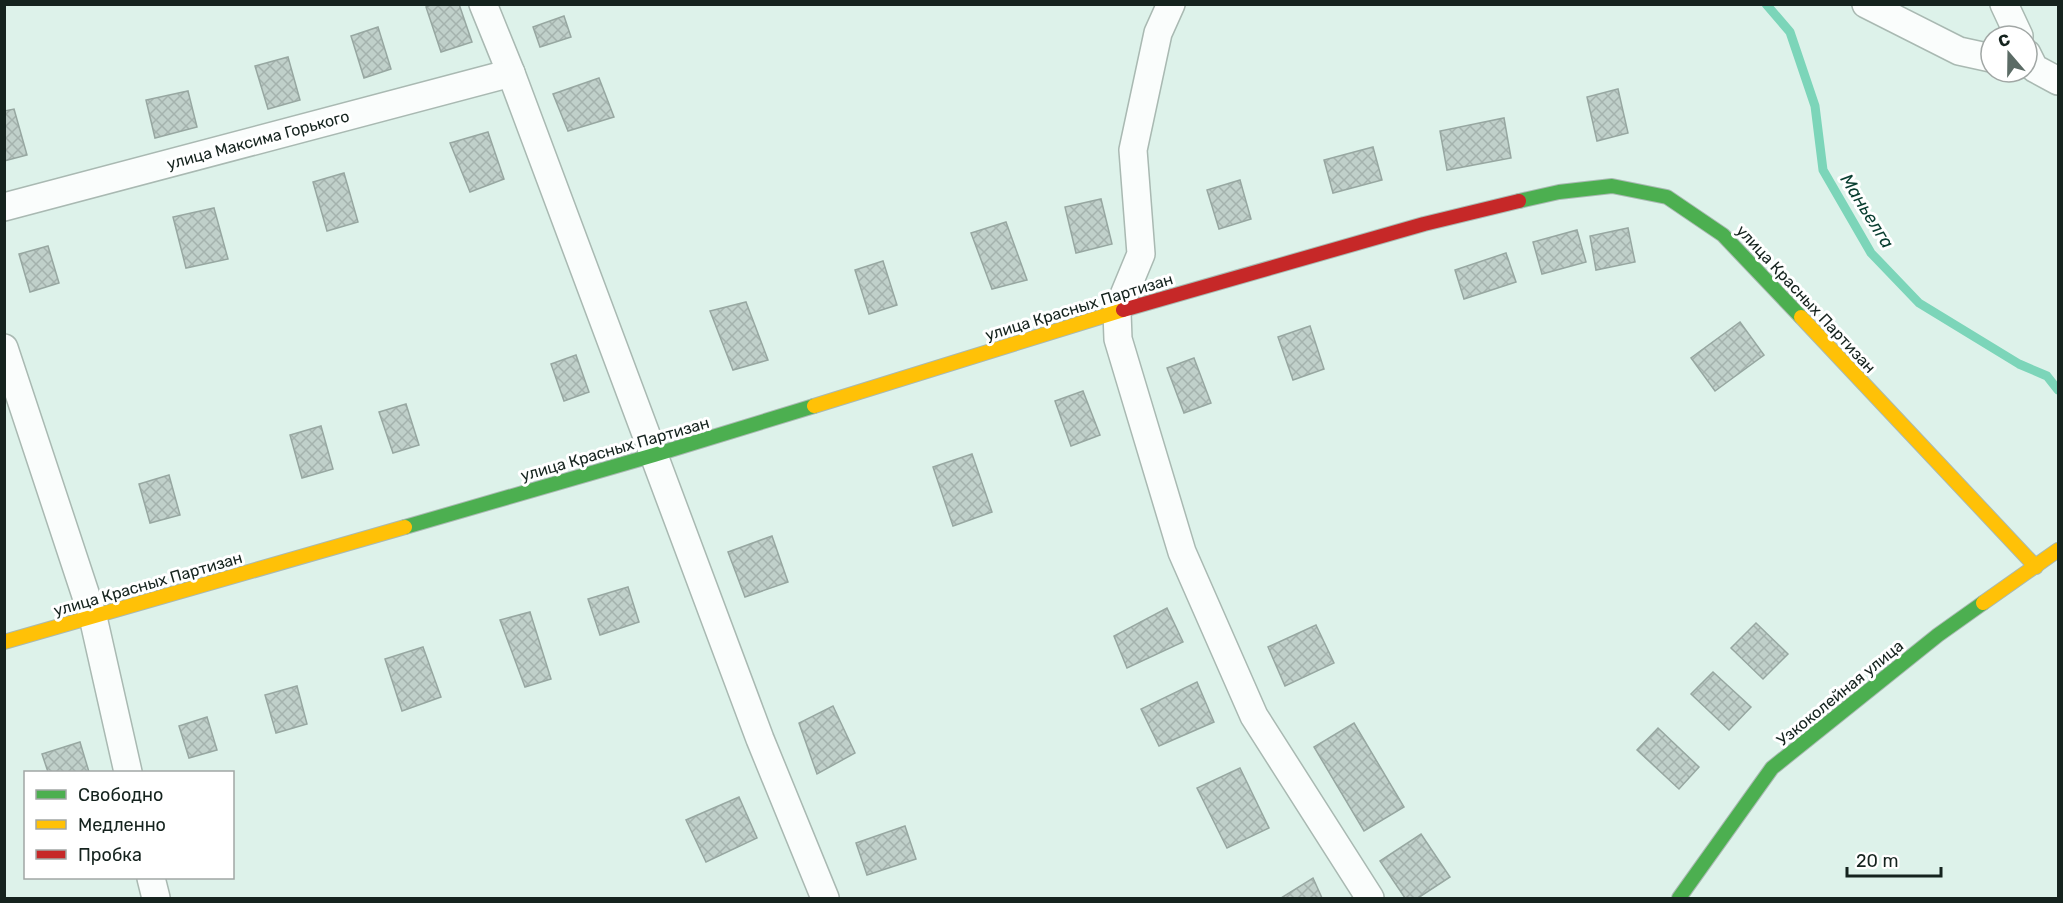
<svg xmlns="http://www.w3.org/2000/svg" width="2063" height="903" font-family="Rubik,sans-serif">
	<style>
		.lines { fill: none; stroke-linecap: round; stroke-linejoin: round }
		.stream { stroke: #7cd5b9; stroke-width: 9 }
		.building { fill: url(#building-cross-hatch); stroke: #97a7a1; stroke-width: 1.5 }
		.street-casing { stroke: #a9b9b2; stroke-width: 30 }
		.fast-casing { stroke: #a9b9b2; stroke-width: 16 }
		.slow-casing { stroke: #a9b9b2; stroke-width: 16 }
		.jam-casing { stroke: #a9b9b2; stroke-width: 16 }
		.street { stroke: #fafdfc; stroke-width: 27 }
		.fast { stroke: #4caf50; stroke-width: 14 }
		.slow { stroke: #ffc107; stroke-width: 14 }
		.jam { stroke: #c62828; stroke-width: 14 }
		.labels { text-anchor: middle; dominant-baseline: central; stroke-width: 6; stroke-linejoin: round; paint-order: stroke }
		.street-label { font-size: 16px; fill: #15231e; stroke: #fff }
		.water-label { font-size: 18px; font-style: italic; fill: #093e30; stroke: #fff }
	</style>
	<defs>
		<pattern id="building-cross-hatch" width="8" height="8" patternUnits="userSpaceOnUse" patternTransform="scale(1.5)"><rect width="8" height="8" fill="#c0d0ca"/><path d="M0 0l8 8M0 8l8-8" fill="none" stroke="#a4b2ad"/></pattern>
	</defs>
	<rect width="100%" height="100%" fill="#ddf2ea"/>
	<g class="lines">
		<polyline class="stream" points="1766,4 1790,32 1815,106 1823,170 1871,253 1919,303 2019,364 2047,376 2058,390"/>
	</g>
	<g class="building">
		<polygon points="433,4 459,4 472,42 441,52 426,7"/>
		<polygon points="564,16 571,37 540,47 533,27"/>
		<polygon points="378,27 391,69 364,78 351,36"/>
		<polygon points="288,57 300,100 268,109 255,66"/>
		<polygon points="599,78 614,117 568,131 553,94"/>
		<polygon points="1618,89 1628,133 1597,141 1587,97"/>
		<polygon points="188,91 197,127 155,138 146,100"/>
		<polygon points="14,109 27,155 4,161 4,111"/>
		<polygon points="1504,118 1511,158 1447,170 1440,131"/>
		<polygon points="488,132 504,179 470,192 450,143"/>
		<polygon points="1373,147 1382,180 1333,193 1324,160"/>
		<polygon points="344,173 358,222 327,231 313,182"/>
		<polygon points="1240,180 1251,219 1219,229 1207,190"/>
		<polygon points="1101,199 1112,244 1076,253 1065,207"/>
		<polygon points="214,208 228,259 186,268 173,217"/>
		<polygon points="1006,222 1027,280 992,289 971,233"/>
		<polygon points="1628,228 1635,262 1596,270 1590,236"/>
		<polygon points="1577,230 1586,262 1542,274 1533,242"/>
		<polygon points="48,246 59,283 30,292 19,254"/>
		<polygon points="1506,253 1516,282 1464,299 1455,270"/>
		<polygon points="883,261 897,305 869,314 855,270"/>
		<polygon points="746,302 768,360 733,370 710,311"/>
		<polygon points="1740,322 1764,355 1715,391 1691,358"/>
		<polygon points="1310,326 1324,369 1293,380 1278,337"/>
		<polygon points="576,355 589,392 564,401 551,364"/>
		<polygon points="1194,358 1211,403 1184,413 1167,368"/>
		<polygon points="1083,391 1100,435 1071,446 1055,401"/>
		<polygon points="406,404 419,445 393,453 379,412"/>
		<polygon points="321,426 333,469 302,478 290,435"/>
		<polygon points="972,454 992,512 953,526 933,467"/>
		<polygon points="169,475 180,515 150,523 139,484"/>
		<polygon points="772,536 788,582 745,597 728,552"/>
		<polygon points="628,587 639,622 600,635 588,599"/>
		<polygon points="1167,608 1183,642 1127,668 1114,636"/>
		<polygon points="530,612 551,679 525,687 500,620"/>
		<polygon points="1756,623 1788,654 1763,679 1731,648"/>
		<polygon points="1316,625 1334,663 1285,686 1268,647"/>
		<polygon points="423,647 441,697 402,711 385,659"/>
		<polygon points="1713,672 1751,707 1729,730 1691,694"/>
		<polygon points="1197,682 1214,722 1159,746 1141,709"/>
		<polygon points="297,686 307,724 276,733 265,695"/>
		<polygon points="833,706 855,753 817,774 799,723"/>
		<polygon points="207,717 217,750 189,758 179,726"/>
		<polygon points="1354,723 1404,807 1364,831 1314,747"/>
		<polygon points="1658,728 1699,767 1679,789 1637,750"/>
		<polygon points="80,742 89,772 48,772 42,754"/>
		<polygon points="1240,768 1269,828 1227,848 1197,788"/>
		<polygon points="739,797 757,838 706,862 686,820"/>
		<polygon points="905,826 916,859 867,875 856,843"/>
		<polygon points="1421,834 1450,877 1418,898 1405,898 1380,861"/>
		<polygon points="1313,878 1322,898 1281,898"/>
	</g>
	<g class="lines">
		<g class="street-casing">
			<g id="street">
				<polyline points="483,4 511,73 760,739 825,898"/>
				<polyline points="1171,4 1158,33 1133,150 1141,254 1117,312 1118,339 1182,552 1254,716 1370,898"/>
				<polyline points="1866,4 1959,51 1991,58"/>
				<polyline points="2004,4 2019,36"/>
				<polyline points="2027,54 2034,68 2058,81"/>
				<polyline points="4,207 511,73"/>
				<polyline points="4,348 93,617 128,772"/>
				<polyline points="151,878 156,898"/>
			</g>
		</g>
		<g class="fast-casing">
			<g id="fast">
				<polyline points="1519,201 1559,192 1612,186 1667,197 1723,235 1801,317"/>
				<polyline points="405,527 654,455 814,406"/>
				<polyline points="1679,898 1772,768 1938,635 1983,603"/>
			</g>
		</g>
		<g class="slow-casing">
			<g id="slow">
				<polyline points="1801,317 2036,567"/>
				<polyline points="814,406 1123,310"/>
				<polyline points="1983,603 2058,550"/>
				<polyline points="4,642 405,527"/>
			</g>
		</g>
		<g class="jam-casing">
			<polyline id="jam" points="1123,310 1424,224 1519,201"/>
		</g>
		<use href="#street" class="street"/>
		<use href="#fast" class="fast"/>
		<use href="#slow" class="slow"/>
		<use href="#jam" class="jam"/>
	</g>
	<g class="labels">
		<g class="street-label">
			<text transform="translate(258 140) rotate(-15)">улица Максима Горького</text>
			<text transform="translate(1806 299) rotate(47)">улица Красных Партизан</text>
			<text transform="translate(1079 307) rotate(-17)">улица Красных Партизан</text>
			<text transform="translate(615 449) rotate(-16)">улица Красных Партизан</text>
			<text transform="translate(148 584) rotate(-16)">улица Красных Партизан</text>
			<text transform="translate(1840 693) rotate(-39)">Узкоколейная улица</text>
		</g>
		<g class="water-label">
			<text transform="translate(1867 211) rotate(58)">Маньелга</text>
		</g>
	</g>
	<rect width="2063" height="903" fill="none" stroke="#15231e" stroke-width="12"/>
	<rect x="24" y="771" width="210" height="108" fill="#ffffff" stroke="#a1a7a5" stroke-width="1.5"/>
	<rect x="36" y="790" width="30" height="9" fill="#4caf50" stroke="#a1a7a5" stroke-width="1.5"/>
	<text x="78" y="801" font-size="18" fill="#15231e">Свободно</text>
	<rect x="36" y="820" width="30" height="9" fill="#ffc107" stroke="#a1a7a5" stroke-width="1.5"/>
	<text x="78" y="831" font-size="18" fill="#15231e">Медленно</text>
	<rect x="36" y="850" width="30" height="9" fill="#c62828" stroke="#a1a7a5" stroke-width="1.5"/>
	<text x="78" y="861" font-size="18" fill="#15231e">Пробка</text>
	<g transform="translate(2009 54) rotate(340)"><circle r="28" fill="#ffffff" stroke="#a1a7a5" stroke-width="1.5"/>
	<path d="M0-4.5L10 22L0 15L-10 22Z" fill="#5b6b65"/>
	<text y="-9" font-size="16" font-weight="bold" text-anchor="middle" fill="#15231e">С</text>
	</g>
	<path d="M1847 867v9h94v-9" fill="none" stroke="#15231e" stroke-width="3"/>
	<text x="1856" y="867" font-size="18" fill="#15231e" stroke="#ffffff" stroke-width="4.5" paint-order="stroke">20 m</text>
</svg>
